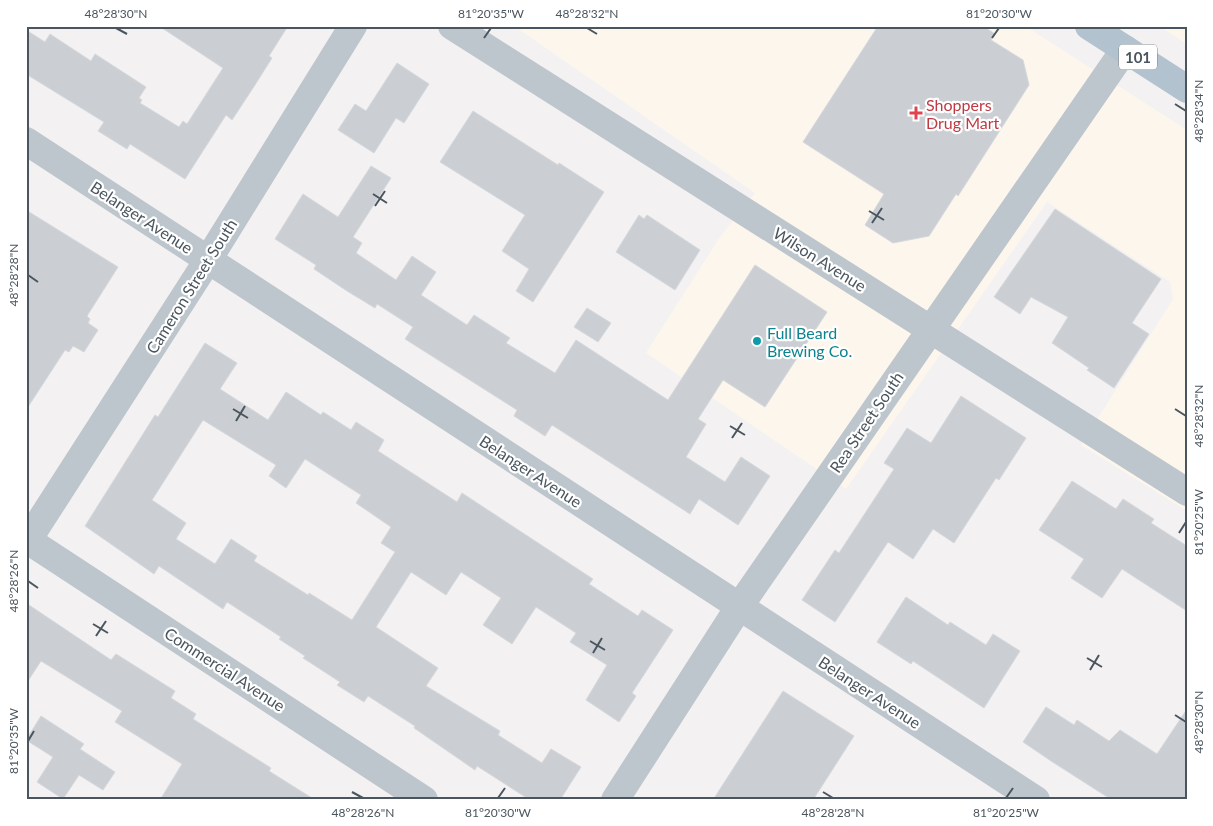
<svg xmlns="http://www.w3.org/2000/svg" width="1213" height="826" font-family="Lato,sans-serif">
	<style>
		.commercial { fill: #fcf6ed }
		.building { fill: #cbced3; stroke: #d5d8dc; fill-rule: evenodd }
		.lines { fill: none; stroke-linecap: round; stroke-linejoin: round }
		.minor { stroke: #bec6cd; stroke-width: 28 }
		.major { stroke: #b2c2ce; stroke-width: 28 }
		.ticks { fill: none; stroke: #4a555e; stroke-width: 2 }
		.health-dot { fill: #e0444e; stroke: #fff; stroke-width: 2 }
		.culture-dot { fill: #0f9aa8; stroke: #fff; stroke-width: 2 }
		.labels { text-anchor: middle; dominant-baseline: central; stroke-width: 4.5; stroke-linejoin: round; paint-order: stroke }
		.shield { fill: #fff; stroke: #80888e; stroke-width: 1 }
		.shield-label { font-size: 15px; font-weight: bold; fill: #4a555e }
		.health-label { font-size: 16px; fill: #be3a42; stroke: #fff; text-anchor: start }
		.street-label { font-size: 16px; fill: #4a555e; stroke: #fff }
		.culture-label { font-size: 16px; fill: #0d838f; stroke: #fff; text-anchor: start }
		.neatline { fill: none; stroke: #4a555e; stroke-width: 2 }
		.ticks-label { font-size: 12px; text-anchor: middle; fill: #4a555e }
	</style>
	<rect width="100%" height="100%" fill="#f3f1f1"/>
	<g class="commercial">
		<polygon points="514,26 1025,26 1187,130 1187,511 1081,445 1173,299 1170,282 1047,202 846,489 646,353 720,237 755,193"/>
		<polygon points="1159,26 1187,26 1187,44"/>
	</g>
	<g class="building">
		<polygon points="159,26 288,26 269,56 272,58 255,85 232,120 226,115 185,179 130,144 127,149 98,131 104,122 26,74 26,30 45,42 50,34 91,61 95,54 146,87 139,98 142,100 140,103 179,127 183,121 187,124 223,68"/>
		<polygon points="878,26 983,26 995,34 991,40 1023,60 1029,85 958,196 956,194 929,236 893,243 865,225 884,194 803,142"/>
		<polygon points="397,63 429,84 404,123 396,118 374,153 338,130 355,104 366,111"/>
		<polygon points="473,111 558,165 559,163 604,192 533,302 516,291 529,269 502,251 525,215 440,162"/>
		<polygon points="371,166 391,178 353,237 362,243 356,253 396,280 412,256 436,272 421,295 467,325 474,315 510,338 506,343 555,373 576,340 668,400 755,265 827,312 765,407 723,380 698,419 706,424 686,457 725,482 741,457 770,476 738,525 699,499 690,514 552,425 545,436 514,416 517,410 405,339 413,327 377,304 375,308 347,291 314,269 316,265 275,239 303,194 338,217"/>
		<polygon points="1055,209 1161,279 1132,323 1149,334 1114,388 1087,370 1089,368 1052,343 1068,317 1031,297 1020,314 994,297"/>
		<polygon points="26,210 118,267 87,316 90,319 88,323 98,330 84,352 73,346 69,352 65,350 26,410"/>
		<polygon points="639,215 644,219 647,215 700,250 675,290 616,252"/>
		<polygon points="587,308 611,323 598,342 574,327"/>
		<path d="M 205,343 L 237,363 L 220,389 L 268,420 L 286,392 L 321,415 L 323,412 L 351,430 L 356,422 L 384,440 L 378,451 L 457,502 L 462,493 L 593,579 L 589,584 L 638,616 L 642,610 L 673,630 L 632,693 L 636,696 L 619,722 L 586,700 L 607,665 L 570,642 L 576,633 L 536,607 L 512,644 L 483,625 L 501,598 L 461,572 L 446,595 L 411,572 L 376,627 L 438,668 L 426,686 L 500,731 L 498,735 L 542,763 L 551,749 L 581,767 L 560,800 L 530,800 L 477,766 L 475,770 L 414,728 L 415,726 L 368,696 L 364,702 L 337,685 L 340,682 L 303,658 L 305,656 L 279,639 L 281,637 L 227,602 L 223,609 L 159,566 L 154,574 L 85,526 L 155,415 L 158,417 ZM 203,420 L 276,465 L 269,476 L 286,488 L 305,459 L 361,495 L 356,503 L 391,527 L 381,543 L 395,552 L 352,620 L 309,593 L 308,595 L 254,561 L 257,556 L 231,539 L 215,564 L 176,539 L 186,523 L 152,500 Z"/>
		<polygon points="961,396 1026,438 999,480 996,478 954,543 933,529 913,559 888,542 835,622 802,600 835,550 839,553 894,469 884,463 907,428 931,443"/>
		<polygon points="1072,481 1116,509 1123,499 1154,519 1151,523 1187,546 1187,611 1122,569 1102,598 1071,578 1084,559 1039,530"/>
		<polygon points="906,597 948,625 950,622 986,645 993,634 1020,651 984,708 913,661 911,664 877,642"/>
		<polygon points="26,603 111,660 116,654 175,691 171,698 196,714 193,719 271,768 269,771 315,800 160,800 182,764 115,722 122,711 41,661 26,684"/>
		<polygon points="783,691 854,736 813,800 713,800"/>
		<polygon points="1046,707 1074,725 1077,720 1109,741 1120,730 1157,754 1187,709 1187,800 1112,800 1051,761 1023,742"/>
		<polygon points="41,716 84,744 80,749 115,772 103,790 79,775 63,799 37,782 53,757 26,740"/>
	</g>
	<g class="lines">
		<g class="minor">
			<polyline points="452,26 1187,492"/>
			<polyline points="26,141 1036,800"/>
			<polyline points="26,539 424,800"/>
			<polyline points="26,543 208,260 353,26"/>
			<polyline points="615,800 739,607 1125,49"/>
		</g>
		<polyline class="major" points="1089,26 1187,89"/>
	</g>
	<path class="ticks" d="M 116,28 L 127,34M 587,28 L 597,34M 484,38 L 491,28M 992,38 L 999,28M 1175,104 L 1186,111M 373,194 L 387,203M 375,206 L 385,191M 869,211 L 884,220M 872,223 L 882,208M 28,275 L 38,282M 233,409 L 248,418M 1175,409 L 1186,416M 236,421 L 245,406M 730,426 L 745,435M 732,438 L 742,423M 1179,533 L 1186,522M 28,581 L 38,588M 93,624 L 108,633M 96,636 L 106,621M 590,641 L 605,650M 593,653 L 602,638M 1087,658 L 1102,667M 1090,670 L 1099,655M 1175,715 L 1186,722M 28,741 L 34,731M 352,792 L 363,798M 823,792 L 833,798M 498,798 L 505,788M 1006,798 L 1013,788"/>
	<path class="health-dot" d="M913.5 105.5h5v5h5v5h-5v5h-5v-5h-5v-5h5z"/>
	<circle class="culture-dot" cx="757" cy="341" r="5"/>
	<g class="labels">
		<rect class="shield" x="1119" y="44.5" width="38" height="25" rx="4"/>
		<g class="shield-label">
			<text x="1138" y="57">101</text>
		</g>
		<g class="health-label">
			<text x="926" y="104">Shoppers<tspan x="926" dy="18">Drug Mart</tspan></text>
		</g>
		<g class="street-label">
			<text transform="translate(142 217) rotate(33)">Belanger Avenue</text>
			<text transform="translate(820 259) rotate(32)">Wilson Avenue</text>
			<text transform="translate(191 286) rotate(-58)">Cameron Street South</text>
			<text transform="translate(866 422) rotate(-56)">Rea Street South</text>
			<text transform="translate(531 471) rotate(33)">Belanger Avenue</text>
			<text transform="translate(225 669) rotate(33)">Commercial Avenue</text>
			<text transform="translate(870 692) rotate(33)">Belanger Avenue</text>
		</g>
		<g class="culture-label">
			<text x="767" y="332">Full Beard<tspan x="767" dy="18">Brewing Co.</tspan></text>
		</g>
	</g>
	<rect width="1213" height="826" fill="none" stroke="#ffffff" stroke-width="55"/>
	<rect x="28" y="28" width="1158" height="770" class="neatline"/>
	<g class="ticks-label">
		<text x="116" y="18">48°28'30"N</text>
		<text x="491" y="18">81°20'35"W</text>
		<text x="587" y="18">48°28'32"N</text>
		<text x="999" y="18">81°20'30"W</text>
		<text transform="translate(1199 111) rotate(-90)" y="4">48°28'34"N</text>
		<text transform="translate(14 275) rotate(-90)" y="4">48°28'28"N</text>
		<text transform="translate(1199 416) rotate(-90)" y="4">48°28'32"N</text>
		<text transform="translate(1199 522) rotate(-90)" y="4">81°20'25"W</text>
		<text transform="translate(14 581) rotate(-90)" y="4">48°28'26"N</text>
		<text transform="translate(1199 722) rotate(-90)" y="4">48°28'30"N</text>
		<text transform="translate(14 741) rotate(-90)" y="4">81°20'35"W</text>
		<text x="363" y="817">48°28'26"N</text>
		<text x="498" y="817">81°20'30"W</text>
		<text x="833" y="817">48°28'28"N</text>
		<text x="1006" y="817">81°20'25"W</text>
	</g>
</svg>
